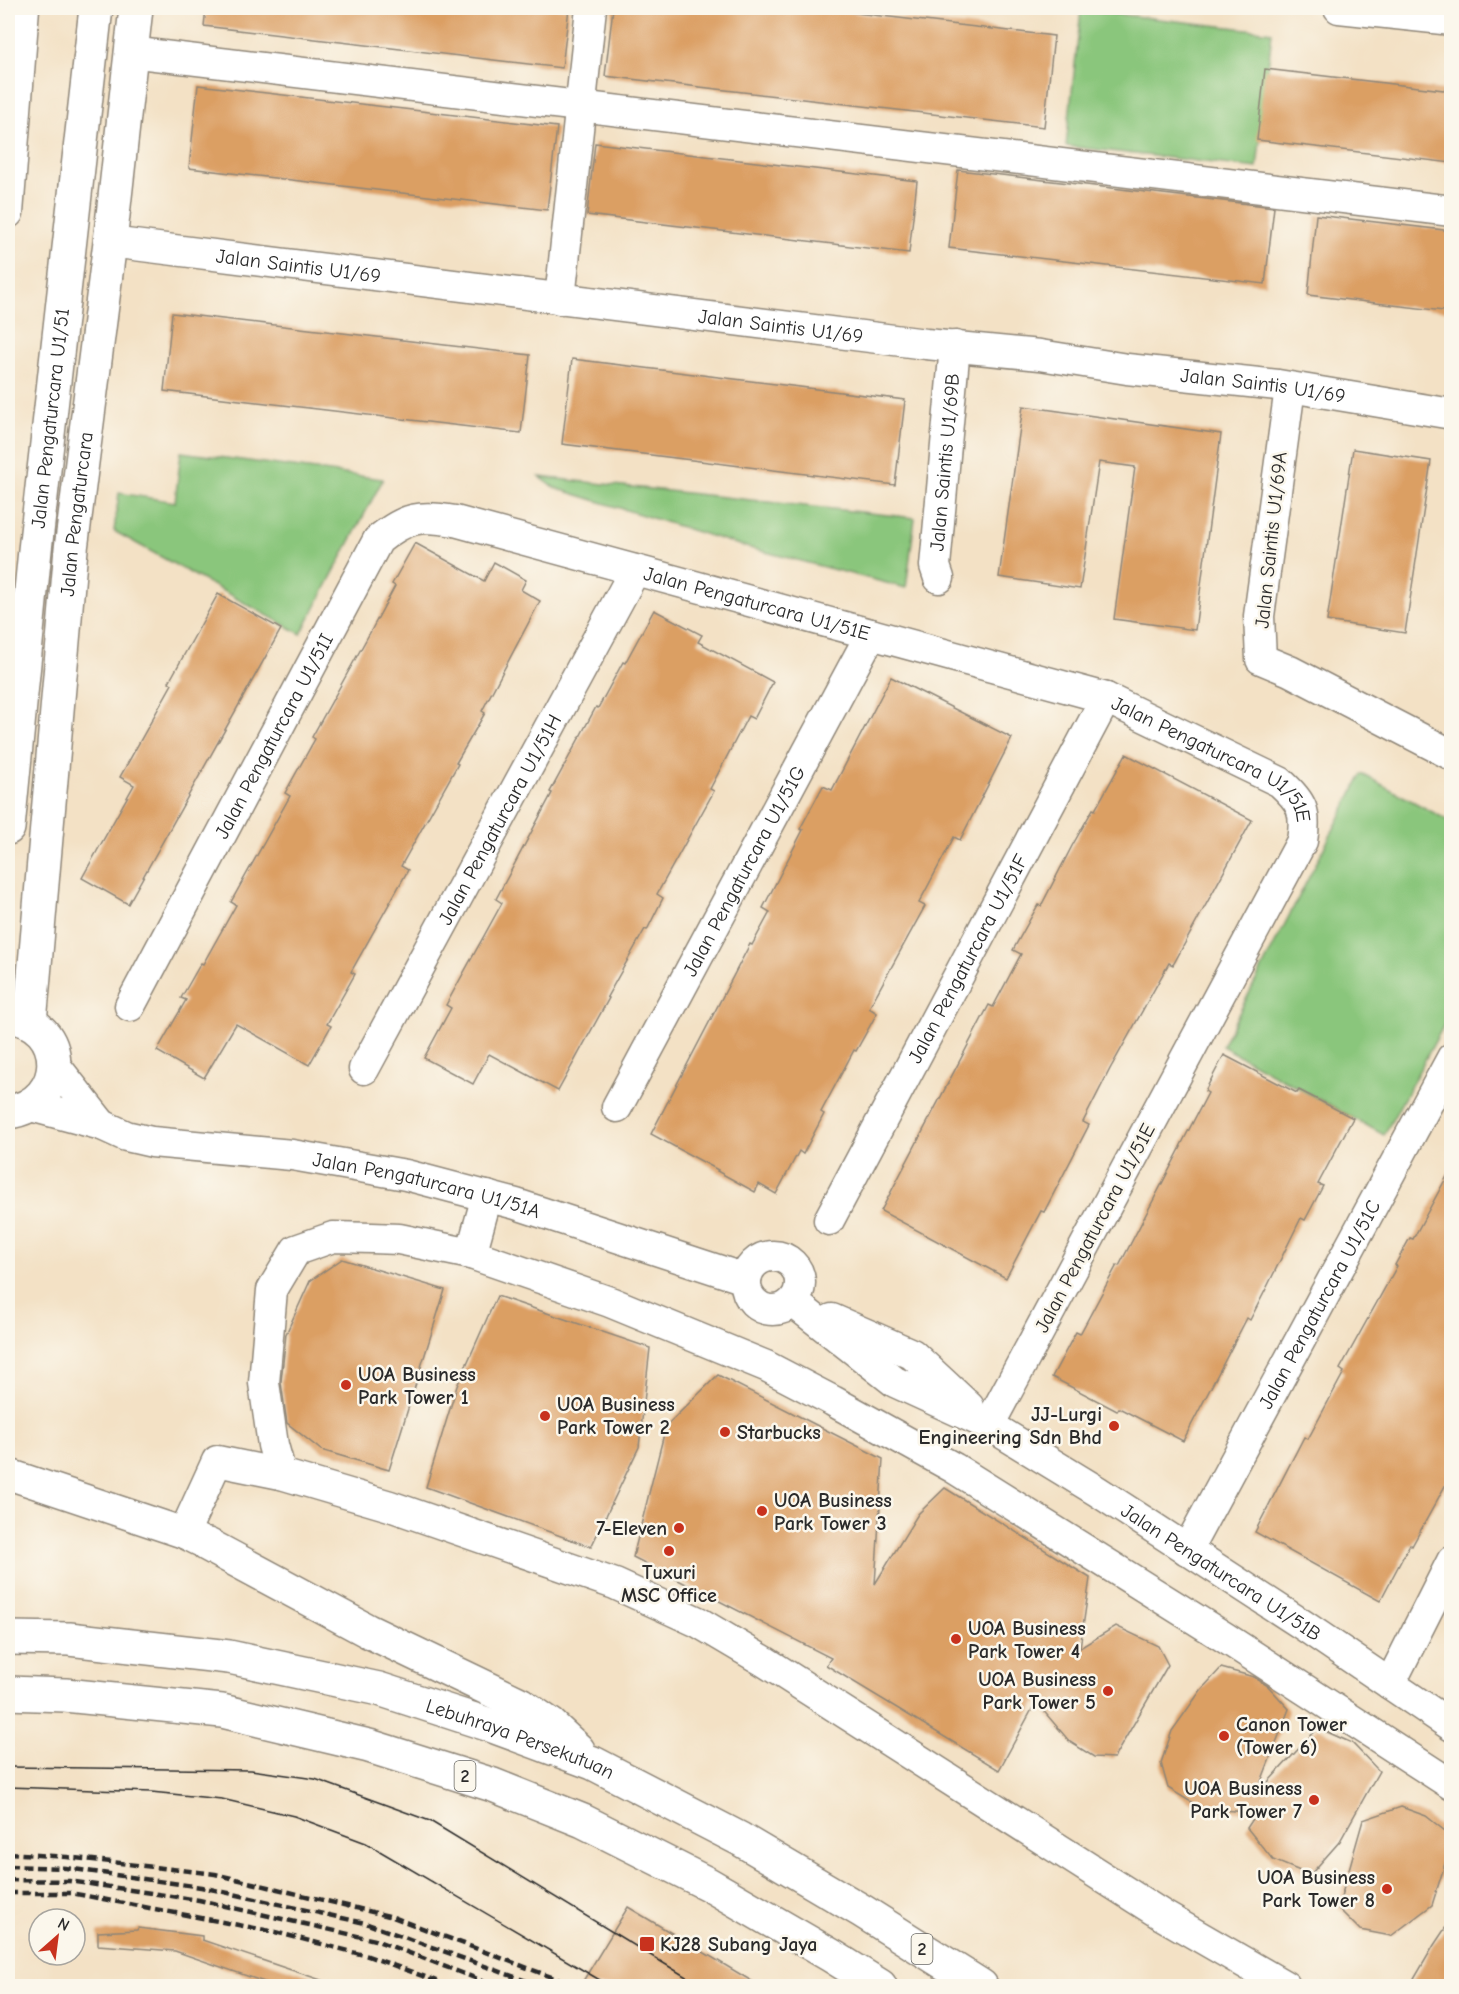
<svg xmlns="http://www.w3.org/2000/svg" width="1459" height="1994" font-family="'Comic Neue',sans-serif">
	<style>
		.green { fill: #8ac67b; stroke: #5a7853; stroke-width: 1.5 }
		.building { fill: #db9f64 }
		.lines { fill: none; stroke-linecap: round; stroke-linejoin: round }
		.street-casing { stroke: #8f8678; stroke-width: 33 }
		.secondary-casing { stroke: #8f8678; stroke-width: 36 }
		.highway-casing { stroke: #8f8678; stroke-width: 36 }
		.street { stroke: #fff; stroke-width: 30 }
		.secondary { stroke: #fff; stroke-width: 33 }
		.highway { stroke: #fff; stroke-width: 33 }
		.tram { stroke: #2b2b2b; stroke-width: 1.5 }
		.rail { stroke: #2b2b2b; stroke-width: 4.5; stroke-dasharray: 9 4.5; stroke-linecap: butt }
		.poi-dot { fill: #c8321e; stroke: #fbf7ec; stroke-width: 2 }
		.labels { text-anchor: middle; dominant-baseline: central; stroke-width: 5; stroke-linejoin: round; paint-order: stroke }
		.shield { fill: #fbf7ec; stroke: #696865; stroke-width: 1.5 }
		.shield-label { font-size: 18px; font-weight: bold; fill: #2b2b2b }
		.street-label { font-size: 20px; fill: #2b2b2b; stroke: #fbf7ec }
		.poi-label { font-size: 20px; font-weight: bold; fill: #2b2b2b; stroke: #fbf7ec; text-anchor: start }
	</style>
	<rect width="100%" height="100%" fill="#fbf7ec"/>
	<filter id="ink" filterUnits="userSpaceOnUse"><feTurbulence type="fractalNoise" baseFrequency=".0167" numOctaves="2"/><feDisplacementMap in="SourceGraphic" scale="12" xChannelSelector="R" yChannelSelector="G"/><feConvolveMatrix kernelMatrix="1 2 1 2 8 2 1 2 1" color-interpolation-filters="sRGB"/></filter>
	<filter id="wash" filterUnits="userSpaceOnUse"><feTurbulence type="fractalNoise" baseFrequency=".008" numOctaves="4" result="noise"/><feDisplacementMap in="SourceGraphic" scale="24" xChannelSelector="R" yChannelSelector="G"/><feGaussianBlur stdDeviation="1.35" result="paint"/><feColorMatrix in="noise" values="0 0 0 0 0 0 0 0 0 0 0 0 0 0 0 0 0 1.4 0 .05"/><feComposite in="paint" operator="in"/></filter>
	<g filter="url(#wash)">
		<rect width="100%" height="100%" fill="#f3e1c5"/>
		<g class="green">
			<polygon points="1081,10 1272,32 1257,168 1066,146"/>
			<polygon points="181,452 383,479 301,634 114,531 119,493 175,502"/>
			<polygon points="540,477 915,518 906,588 746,547 555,488"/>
			<polygon points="1362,774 1451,822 1451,1012 1384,1135 1222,1046"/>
		</g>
		<g id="blocks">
			<g class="building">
				<polygon points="206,8 569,8 562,68 204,26"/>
				<polygon points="613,8 813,8 1054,36 1044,127 605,76"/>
				<polygon points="1265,69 1452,91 1452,163 1257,140"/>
				<polygon points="198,85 557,127 547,210 189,168"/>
				<polygon points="595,143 917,181 909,253 587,215"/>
				<polygon points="958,170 1274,207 1265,284 949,248"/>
				<polygon points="1316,215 1452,231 1452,312 1308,295"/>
				<polygon points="172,313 530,355 521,433 164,391"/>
				<polygon points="572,359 905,400 895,485 562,444"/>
				<polygon points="1023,406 1221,434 1195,630 1114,619 1135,467 1099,462 1080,589 999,577"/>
				<polygon points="1353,449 1431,461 1405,633 1327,621"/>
				<polygon points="415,543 484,581 494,562 526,580 521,590 540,601 482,711 485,713 456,763 458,764 401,866 408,870 351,972 355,974 327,1024 331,1026 309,1065 236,1024 204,1078 157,1051 186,1000 181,998 201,963 203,964 236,905 231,902 290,796 285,793 315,739 312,737 372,629 395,586 392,584"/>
				<polygon points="218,594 281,629 128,904 82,878 134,785 120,777 172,684 169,682"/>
				<polygon points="654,610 702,635 698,642 773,682 754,719 748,716 710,789 714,791 657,894 663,898 647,930 645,929 607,997 609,998 558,1091 489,1054 473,1084 424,1058 451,1008 446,1005 502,903 496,899 552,793 550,792 596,707 598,708 623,662 625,663"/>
				<polygon points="891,677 1012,738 960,840 954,837 919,903 925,906 869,1008 877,1013 856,1051 854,1050 821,1112 824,1114 803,1154 799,1151 776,1194 759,1184 755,1192 717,1171 718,1170 651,1134 750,944 752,945 770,912 763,908 803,830 800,829 823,786 832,790"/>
				<polygon points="1126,754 1252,820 1173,965 1169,963 1110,1069 1083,1122 1089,1125 1044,1212 1041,1211 1006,1278 881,1211 989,1005 993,1007 1021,954 1013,950 1038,905 1041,906 1072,846 1093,809 1095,810"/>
				<polygon points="1224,1055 1297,1093 1299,1090 1353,1118 1318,1184 1323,1186 1305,1220 1301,1218 1268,1285 1250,1320 1247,1318 1183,1441 1119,1408 1117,1411 1052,1377 1076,1332 1080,1334 1117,1265 1119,1266 1181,1147 1180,1147 1208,1093 1205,1091"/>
				<polygon points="1452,1167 1452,1473 1412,1546 1410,1544 1380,1601 1255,1532 1304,1437 1308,1439 1344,1372 1340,1369 1397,1266 1395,1265 1410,1238 1413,1239"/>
				<polygon points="342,1259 445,1290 389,1470 321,1450 287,1423 281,1382 286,1334 310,1281"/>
				<polygon points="497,1296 650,1348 639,1447 591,1547 426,1487 457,1386"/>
				<polygon points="718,1375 883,1459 875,1584 918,1514 945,1488 1090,1578 1080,1648 1116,1626 1158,1646 1168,1665 1114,1758 1094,1757 1070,1742 1036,1702 999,1770 826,1665 831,1658 633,1557 666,1426"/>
				<polygon points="1221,1668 1254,1677 1268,1686 1289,1709 1256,1795 1318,1728 1352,1743 1379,1771 1340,1841 1310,1875 1273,1860 1247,1828 1257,1813 1201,1808 1168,1788 1161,1763 1172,1731 1201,1690"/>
				<polygon points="1401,1807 1426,1816 1450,1835 1449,1851 1432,1905 1391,1936 1360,1930 1338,1908 1363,1820"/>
				<polygon points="628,1907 760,1986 580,1986"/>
				<polygon points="1452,1918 1452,1986 1410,1986 1434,1945"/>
				<polygon points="138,1928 202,1936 202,1940 330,1983 330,1986 276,1986 175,1951 98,1945 98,1932 137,1930"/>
			</g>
		</g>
	</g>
	<g filter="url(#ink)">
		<use href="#blocks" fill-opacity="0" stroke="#8f8678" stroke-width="1.5"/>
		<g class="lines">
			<g class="street-casing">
				<g id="street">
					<polyline points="1339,8 1452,20"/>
					<polyline points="130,52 1452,211"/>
					<polyline points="8,213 24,8"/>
					<path id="s1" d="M 110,242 L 926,344 L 1040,355 L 1127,369 L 1278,385 L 1452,414"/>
					<polyline points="560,299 591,8"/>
					<polyline points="1290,388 1259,616 1261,659 1290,671 1452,755"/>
					<path id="s2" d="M 939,578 L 935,566 L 955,346"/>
					<path id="s3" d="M 130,1006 L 378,540 C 406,517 420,515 455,521 L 1106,698 L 1280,782 C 1302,802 1307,811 1302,841 L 989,1425"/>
					<polyline points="54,1064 102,1125"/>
					<path id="s4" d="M 364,1069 L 635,570"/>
					<path id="s5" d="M 31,1106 L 102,1125 L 126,1136 L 152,1142 L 292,1155 L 406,1175 L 516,1204 L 745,1279"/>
					<path id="s6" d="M 617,1107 L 871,634"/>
					<path id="s7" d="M 829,1220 L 1106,698"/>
					<polyline points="471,1254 487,1196"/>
					<circle cx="773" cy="1283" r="27"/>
					<path id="s8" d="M 793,1302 L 895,1382 L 989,1425 L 1097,1491 L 1303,1625 L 1452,1726"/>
					<polyline points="832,1319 912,1354 969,1407"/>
					<polyline points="8,1474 184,1533 200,1541"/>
					<polyline points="281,1474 273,1445 264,1383 272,1290 296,1250 333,1237 372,1238 399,1239 471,1254 610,1302 766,1366 833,1401 954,1468 1224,1637 1452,1785"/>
					<polyline points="184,1533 217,1461 281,1474 390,1506 615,1584 698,1622 764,1661 1162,1915 1285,1986"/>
					<path id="s9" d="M 1187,1550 L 1452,1058"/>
					<polyline points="1390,1684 1452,1561"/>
				</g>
			</g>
			<g class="secondary-casing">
				<g id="secondary">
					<path id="s10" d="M 8,828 L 35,550 L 96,8"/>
					<path id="s11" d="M 30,1022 L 71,549 L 110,242 L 136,8"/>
					<path d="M 8,1112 C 69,1104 69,1022 8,1016"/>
				</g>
			</g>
			<g class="highway-casing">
				<g id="highway">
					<polyline points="208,1545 368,1631 520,1704 551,1725 578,1750"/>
					<path id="s12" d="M 8,1638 L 69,1639 L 229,1657 L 379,1689 L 490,1725 L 593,1763 L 740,1839 L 862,1911 L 981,1986"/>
					<polyline points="8,1693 65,1695 222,1711 369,1746 493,1785 583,1821 708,1884 832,1956 880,1986"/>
				</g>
			</g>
			<use href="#street" class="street"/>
			<use href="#secondary" class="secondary"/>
			<use href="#highway" class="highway"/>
			<g class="tram">
				<polyline points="8,1767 251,1770 315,1779 430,1821 701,1986"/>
				<polyline points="8,1787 151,1792 222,1799 294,1816 366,1843 610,1986"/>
			</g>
			<g class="rail">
				<polyline points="8,1853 67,1857 215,1874 393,1917 575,1986"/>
				<polyline points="8,1866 66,1868 201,1887 365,1923 540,1986"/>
				<polyline points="8,1880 69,1881 199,1900 375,1940 496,1986"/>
				<polyline points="8,1893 71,1893 275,1932 368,1956 450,1986"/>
			</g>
		</g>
	</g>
	<g class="poi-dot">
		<circle cx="346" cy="1385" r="6"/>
		<circle cx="545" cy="1416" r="6"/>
		<circle cx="1114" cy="1426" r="6"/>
		<circle cx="725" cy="1432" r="6"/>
		<circle cx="762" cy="1511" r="6"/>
		<circle cx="679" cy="1528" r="6"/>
		<circle cx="669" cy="1551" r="6"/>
		<circle cx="956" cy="1639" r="6"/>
		<circle cx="1108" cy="1691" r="6"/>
		<circle cx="1224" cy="1736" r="6"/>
		<circle cx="1314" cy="1800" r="6"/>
		<circle cx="1387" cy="1889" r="6"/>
		<rect x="639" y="1936" width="16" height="16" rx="3"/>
	</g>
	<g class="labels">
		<g class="shield">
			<rect x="454.5" y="1761" width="21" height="30" rx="4.5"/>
			<rect x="911.5" y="1934" width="21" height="30" rx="4.5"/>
		</g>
		<g class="shield-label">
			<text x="465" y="1776">2</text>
			<text x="922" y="1949">2</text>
		</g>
		<g class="street-label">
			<text stroke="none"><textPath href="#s1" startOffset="190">Jalan Saintis U1/69</textPath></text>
			<text stroke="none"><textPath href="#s1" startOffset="676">Jalan Saintis U1/69</textPath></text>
			<text stroke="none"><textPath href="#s1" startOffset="1162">Jalan Saintis U1/69</textPath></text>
			<text stroke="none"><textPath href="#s10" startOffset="412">Jalan Pengaturcara U1/51</textPath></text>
			<text stroke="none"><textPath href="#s2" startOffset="117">Jalan Saintis U1/69B</textPath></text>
			<text stroke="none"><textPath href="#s11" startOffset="510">Jalan Pengaturcara</textPath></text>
			<text transform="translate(1271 540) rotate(-84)">Jalan Saintis U1/69A</text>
			<text stroke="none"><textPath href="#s3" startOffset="924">Jalan Pengaturcara U1/51E</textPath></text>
			<text stroke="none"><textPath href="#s3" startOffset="306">Jalan Pengaturcara U1/51I</textPath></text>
			<text stroke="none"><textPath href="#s3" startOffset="1410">Jalan Pengaturcara U1/51E</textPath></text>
			<text stroke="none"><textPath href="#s4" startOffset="284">Jalan Pengaturcara U1/51H</textPath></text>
			<text stroke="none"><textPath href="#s6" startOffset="268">Jalan Pengaturcara U1/51G</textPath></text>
			<text stroke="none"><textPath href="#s7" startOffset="296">Jalan Pengaturcara U1/51F</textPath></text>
			<text stroke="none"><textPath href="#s5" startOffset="405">Jalan Pengaturcara U1/51A</textPath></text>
			<text transform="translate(1095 1228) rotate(-62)">Jalan Pengaturcara U1/51E</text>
			<text stroke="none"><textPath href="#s9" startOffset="279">Jalan Pengaturcara U1/51C</textPath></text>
			<text stroke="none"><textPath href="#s8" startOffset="508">Jalan Pengaturcara U1/51B</textPath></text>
			<text stroke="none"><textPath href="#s12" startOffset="525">Lebuhraya Persekutuan</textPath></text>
		</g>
		<g class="poi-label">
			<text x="358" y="1374">UOA Business<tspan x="358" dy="23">Park Tower 1</tspan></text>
			<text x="557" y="1404">UOA Business<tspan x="557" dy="23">Park Tower 2</tspan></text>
			<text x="1102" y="1414" text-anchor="end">JJ-Lurgi<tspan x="1102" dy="23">Engineering Sdn Bhd</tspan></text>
			<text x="737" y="1432">Starbucks</text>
			<text x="774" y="1500">UOA Business<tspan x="774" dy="23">Park Tower 3</tspan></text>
			<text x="667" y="1528" text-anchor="end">7-Eleven</text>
			<text x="669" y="1572" text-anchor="middle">Tuxuri<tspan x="669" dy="23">MSC Office</tspan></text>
			<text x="968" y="1628">UOA Business<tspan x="968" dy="23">Park Tower 4</tspan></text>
			<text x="1096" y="1679" text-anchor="end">UOA Business<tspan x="1096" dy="23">Park Tower 5</tspan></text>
			<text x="1236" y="1724">Canon Tower<tspan x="1236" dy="23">(Tower 6)</tspan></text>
			<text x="1302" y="1788" text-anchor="end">UOA Business<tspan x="1302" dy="23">Park Tower 7</tspan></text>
			<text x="1375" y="1877" text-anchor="end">UOA Business<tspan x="1375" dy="23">Park Tower 8</tspan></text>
			<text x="660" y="1944">KJ28 Subang Jaya</text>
		</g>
	</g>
	<rect width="1459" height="1994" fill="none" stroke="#fbf7ec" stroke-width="30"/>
	<g transform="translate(57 1937) rotate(28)"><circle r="28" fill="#fbf7ec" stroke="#a8a59f" stroke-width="1.5"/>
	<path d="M0-4.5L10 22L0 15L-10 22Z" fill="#c8321e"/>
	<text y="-9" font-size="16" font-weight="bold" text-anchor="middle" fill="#2b2b2b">N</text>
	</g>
</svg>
